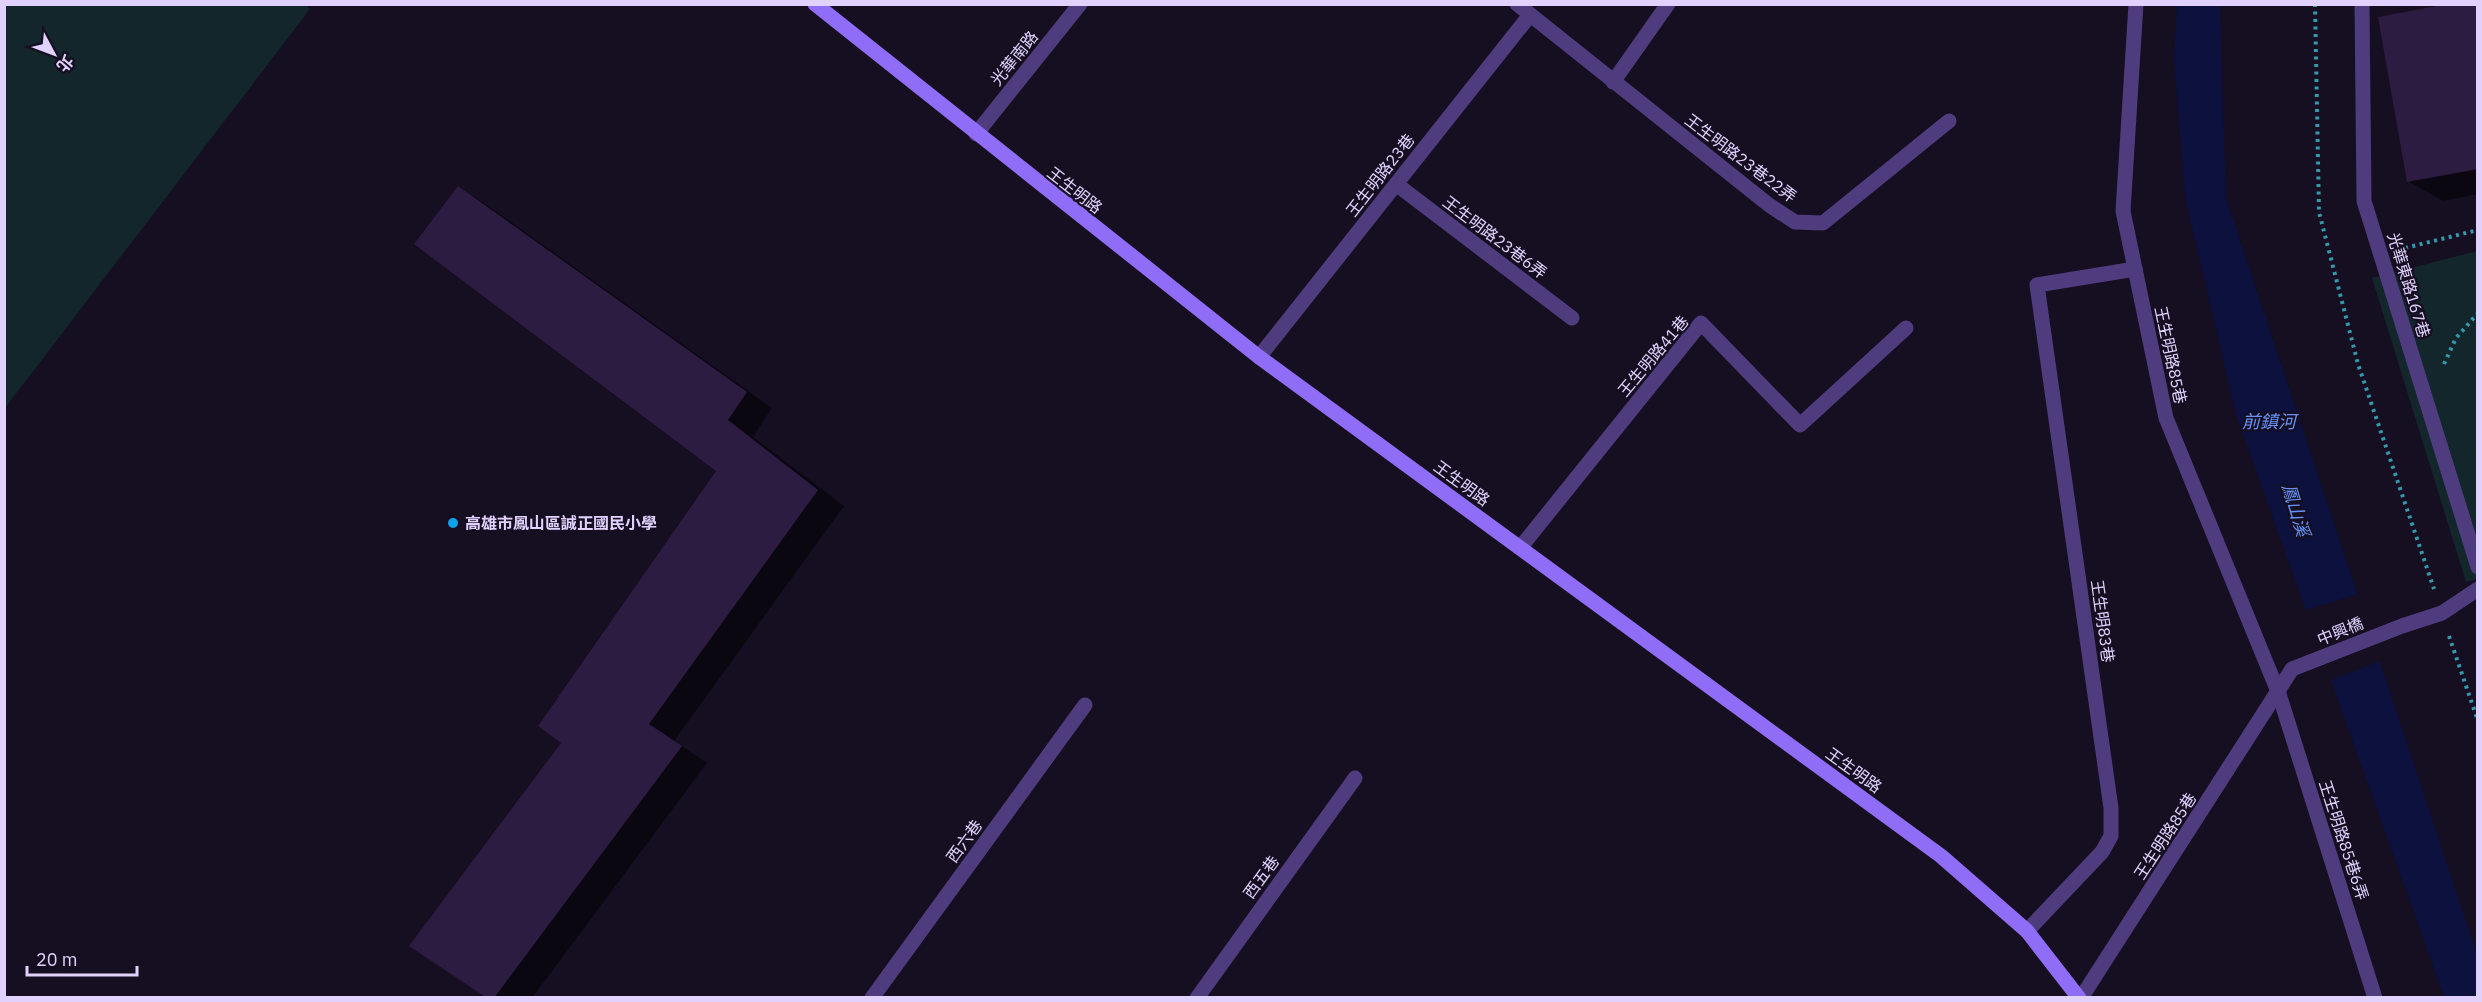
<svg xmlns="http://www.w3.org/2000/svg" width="2482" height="1002" font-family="'IBM Plex Sans','Noto Sans TC',sans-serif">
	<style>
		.green { fill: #12262b }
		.water { fill: #0c123d }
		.pier { fill: #160e21 }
		.shadow { fill: #0007 }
		.building { fill: #2c1c41 }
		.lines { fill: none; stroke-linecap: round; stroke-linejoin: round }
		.path { stroke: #3599ad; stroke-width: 4; stroke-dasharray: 3 4.5; stroke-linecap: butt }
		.lane { stroke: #4e3c7e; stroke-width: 15 }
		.street { stroke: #4e3c7e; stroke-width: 15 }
		.secondary { stroke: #906df7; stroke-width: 15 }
		.poi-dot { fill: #0ca3ed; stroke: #160e21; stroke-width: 2 }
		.labels { text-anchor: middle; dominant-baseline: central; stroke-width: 4.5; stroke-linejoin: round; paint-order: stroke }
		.street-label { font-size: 16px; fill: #e0d1fd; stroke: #160e21 }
		.poi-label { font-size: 16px; font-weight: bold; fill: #e0d1fd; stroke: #160e21; text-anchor: start }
		.water-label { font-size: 18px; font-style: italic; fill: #6592f7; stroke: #160e21 }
	</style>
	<rect width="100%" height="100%" fill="#160e21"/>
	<g class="green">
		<polygon points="5,4 305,4 310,9 5,408"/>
		<polygon points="2477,251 2477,579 2466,582 2372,278"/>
	</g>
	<polygon class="water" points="2177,5 2220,5 2226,198 2477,954 2477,997 2444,997 2236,415 2185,197 2174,59"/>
	<polygon class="pier" points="2361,593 2383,660 2328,681 2303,611"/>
	<g class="shadow">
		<polygon points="2478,4 2478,194 2443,201 2408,181"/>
		<polygon points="458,187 484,203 772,408 753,437 844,506 674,741 707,763 532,998 490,998 563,743 718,471"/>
	</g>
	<g class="building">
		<polygon points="2447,4 2478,4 2478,169 2407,182 2378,17"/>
		<polygon points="458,186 747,392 728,420 818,490 649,724 682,746 494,998 487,998 409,946 561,743 538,726 716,471 414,244"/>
	</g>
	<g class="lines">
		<g class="path">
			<polyline points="2315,4 2319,212 2358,364 2434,589"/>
			<polyline points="2405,248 2478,230"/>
			<polyline points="2444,364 2456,338 2478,313"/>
			<polyline points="2449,636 2478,721"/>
		</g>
		<g class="lane">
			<polyline points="2136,4 2123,211 2166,418 2279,694 2375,998"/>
			<polyline points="2362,4 2364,201 2478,567"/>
			<polyline points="1396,184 1572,318"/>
			<polyline points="1520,548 1701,323 1800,425 1906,328"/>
		</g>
		<g class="street">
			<polyline points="1517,4 1769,205 1795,222 1823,223 1949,121"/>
			<polyline points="1613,82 1668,4"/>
			<polyline points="976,134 1080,4"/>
			<polyline points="1259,357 1530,15"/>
			<polyline points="2027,931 2102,852 2111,836 2111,808 2037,285 2135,269"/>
			<polyline points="872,998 1085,705"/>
			<polyline points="1197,998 1355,778"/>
			<polyline points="2081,998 2292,669 2402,626 2442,613 2478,589"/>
		</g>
		<polyline class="secondary" points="815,4 1259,357 1941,856 2027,931 2079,998"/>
	</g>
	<circle class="poi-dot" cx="453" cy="523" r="6"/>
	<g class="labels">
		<g class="street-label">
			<text transform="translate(1014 58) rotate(-51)">光華南路</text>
			<text transform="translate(1741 158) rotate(37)">王生明路23巷22弄</text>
			<text transform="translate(1380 175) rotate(-52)">王生明路23巷</text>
			<text transform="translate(1075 190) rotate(38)">王生明路</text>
			<text transform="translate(1495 237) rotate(37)">王生明路23巷6弄</text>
			<text transform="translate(2409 285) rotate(73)">光華東路167巷</text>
			<text transform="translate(2171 355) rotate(78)">王生明路85巷</text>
			<text transform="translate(1653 356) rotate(-50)">王生明路41巷</text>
			<text transform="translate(1462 483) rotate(36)">王生明路</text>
			<text transform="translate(2103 621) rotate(82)">王生明83巷</text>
			<text transform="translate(2340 631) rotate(-22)">中興橋</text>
			<text transform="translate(1854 770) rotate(36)">王生明路</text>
			<text transform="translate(2165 836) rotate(-57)">王生明路85巷</text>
			<text transform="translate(2344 840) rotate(72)">王生明路85巷6弄</text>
			<text transform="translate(964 841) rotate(-54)">西六巷</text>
			<text transform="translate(1261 877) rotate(-54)">西五巷</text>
		</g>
		<g class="poi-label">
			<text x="465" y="523">高雄市鳳山區誠正國民小學</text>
		</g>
		<g class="water-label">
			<text x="2269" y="421">前鎮河</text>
			<text transform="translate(2296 510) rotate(73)">鳳山溪</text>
		</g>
	</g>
	<rect width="2482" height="1002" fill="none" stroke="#e0d1fd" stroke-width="12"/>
	<g transform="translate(54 54) rotate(131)" stroke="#160e21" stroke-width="4.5" paint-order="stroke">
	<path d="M0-4.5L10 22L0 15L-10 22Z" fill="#e0d1fd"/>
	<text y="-9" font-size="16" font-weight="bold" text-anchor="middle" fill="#e0d1fd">北</text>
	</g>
	<path d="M27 966v9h110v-9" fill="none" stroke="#e0d1fd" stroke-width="3"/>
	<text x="36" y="966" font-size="18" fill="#e0d1fd" stroke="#160e21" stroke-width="4.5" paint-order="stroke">20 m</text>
</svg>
